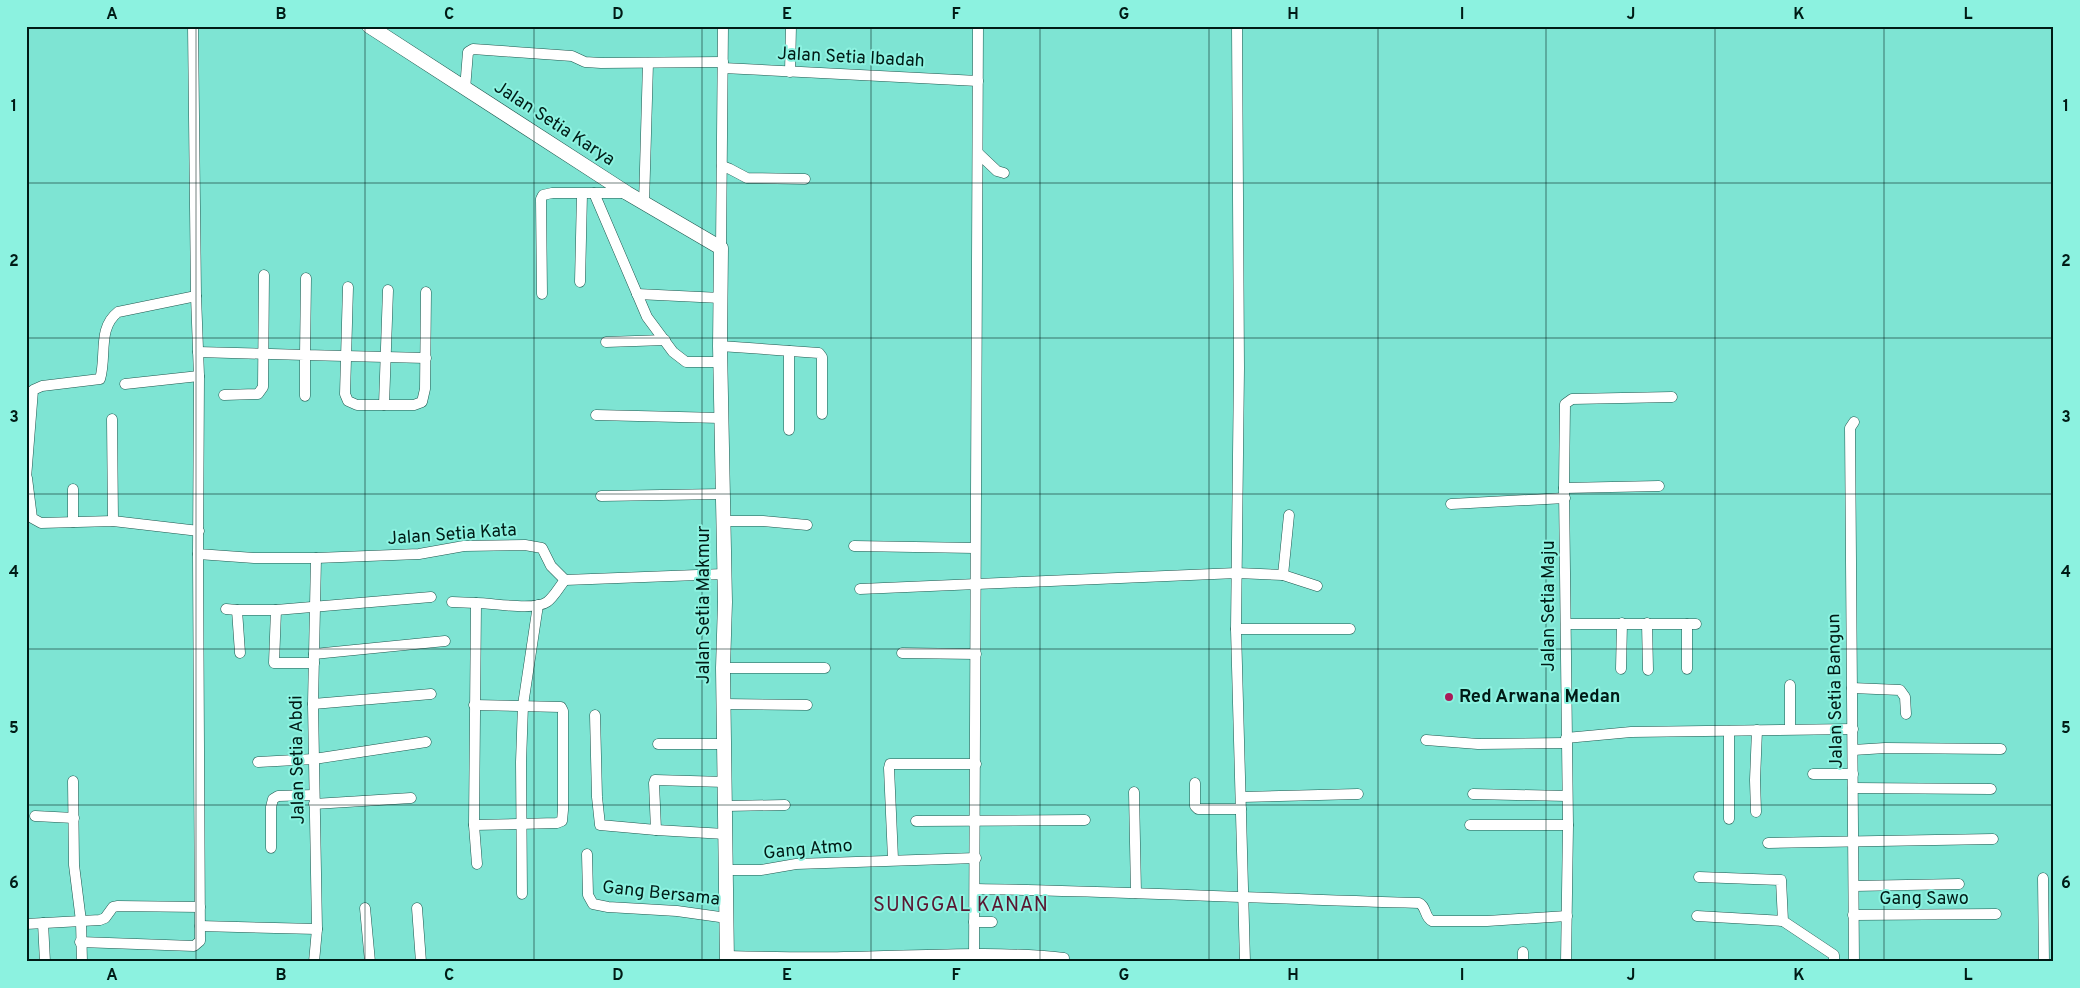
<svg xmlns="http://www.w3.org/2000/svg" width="2080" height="988" font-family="Overpass,sans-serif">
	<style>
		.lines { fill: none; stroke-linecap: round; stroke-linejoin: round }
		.minor-casing { stroke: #20574e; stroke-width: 11 }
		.secondary-casing { stroke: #20574e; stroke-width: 15 }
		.minor { stroke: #fff; stroke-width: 10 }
		.secondary { stroke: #fff; stroke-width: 14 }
		.grid { fill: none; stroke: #001b16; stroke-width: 1; stroke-opacity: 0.55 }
		.poi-dot { fill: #a91a59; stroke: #8cf2e0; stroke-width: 2 }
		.labels { text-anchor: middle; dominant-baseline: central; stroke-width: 4; stroke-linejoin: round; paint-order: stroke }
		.street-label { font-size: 18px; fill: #001b16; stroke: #8cf2e0 }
		.poi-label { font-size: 18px; font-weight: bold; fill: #001b16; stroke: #8cf2e0; text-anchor: start }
		.quarter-label { font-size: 20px; letter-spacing: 1px; fill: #5a1731; stroke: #8cf2e0 }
		.neatline { fill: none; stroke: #001b16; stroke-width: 2 }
		.grid-label { font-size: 16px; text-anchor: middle; font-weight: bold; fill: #001b16 }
	</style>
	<rect width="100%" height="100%" fill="#7ee4d3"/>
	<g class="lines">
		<g class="minor-casing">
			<g id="minor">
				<polyline points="193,26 196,296 199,376 198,554 254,558 316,558 419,554 464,546 525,545 542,548 551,566 565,580 724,574"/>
				<polyline points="1237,26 1239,368 1236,629 1245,962"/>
				<polyline points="723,68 978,81"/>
				<polyline points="790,72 791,26"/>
				<polyline points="465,89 468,52 473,49 572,56 585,62 601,63 723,62"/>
				<polyline points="979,154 997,171 1004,173"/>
				<polyline points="722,166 730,169 747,178 805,179"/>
				<polyline points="594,193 647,317 673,352 686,362 720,362"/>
				<polyline points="644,204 648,63"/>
				<polyline points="721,248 723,26"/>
				<polyline points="306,278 305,355 426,358"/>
				<polyline points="580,282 582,194"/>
				<polyline points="348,287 345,394 348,401 357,405 414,405 422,402 425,389 426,292"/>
				<polyline points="542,294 541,199 543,195 552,193 626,193"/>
				<polyline points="637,294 721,298"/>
				<polyline points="606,342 665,340"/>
				<polyline points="720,346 819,353 822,357 822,414"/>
				<polyline points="789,351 789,430"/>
				<polyline points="198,352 305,355 305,396"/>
				<polyline points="125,384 199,376"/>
				<polyline points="224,395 258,394 263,387 264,275"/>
				<polyline points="384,405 388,290"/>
				<polyline points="596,415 721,418"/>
				<polyline points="112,419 113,521"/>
				<polyline points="1854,422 1850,428 1854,962"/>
				<path d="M 26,478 L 33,390 L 42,386 L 100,379 C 107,357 97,328 118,312 L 196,296"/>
				<polyline points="27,478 32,518 41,523 113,521 199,531"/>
				<polyline points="1564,488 1659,486"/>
				<polyline points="601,496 722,494"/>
				<polyline points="1451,504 1565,498"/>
				<polyline points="723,521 763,521 807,525"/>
				<polyline points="73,522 73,489"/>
				<polyline points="854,546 975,548"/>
				<polyline points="1283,575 1289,515"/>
				<polyline points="860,589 1237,573 1283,575 1317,586"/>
				<polyline points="452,602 476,603"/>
				<polyline points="226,609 237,610"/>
				<polyline points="276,610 274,663 314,663"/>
				<polyline points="1647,623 1648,670"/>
				<polyline points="1566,624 1696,624"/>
				<polyline points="1236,629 1350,629"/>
				<polyline points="240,653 237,610 276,610 431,597"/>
				<polyline points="902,653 976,654"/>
				<polyline points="314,654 445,641"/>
				<polyline points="723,668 825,668"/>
				<polyline points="1621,669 1622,623"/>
				<polyline points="1687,669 1687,624"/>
				<polyline points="1852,688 1900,690 1905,697 1906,714"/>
				<polyline points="313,704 431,694"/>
				<polyline points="723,704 807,705"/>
				<polyline points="595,715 597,797 600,825 656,830 725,834"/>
				<polyline points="1790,729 1790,685"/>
				<polyline points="1729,731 1729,819"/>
				<polyline points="1566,738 1631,732 1853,729"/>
				<polyline points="1426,740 1478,744 1566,743"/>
				<polyline points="658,744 724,744"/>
				<polyline points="1853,750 1885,748 2001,749"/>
				<polyline points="258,762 314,759 426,742"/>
				<polyline points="1813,774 1853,774"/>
				<polyline points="73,781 74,865 81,921 82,962"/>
				<polyline points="1195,783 1195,806 1198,809 1241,809"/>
				<polyline points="1853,788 1991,789"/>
				<polyline points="1134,792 1136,893"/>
				<polyline points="1473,794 1567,796"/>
				<polyline points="1242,797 1358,794"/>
				<polyline points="314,804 411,798"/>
				<polyline points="726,806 785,805"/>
				<polyline points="1756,812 1755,780 1757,730"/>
				<polyline points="35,816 74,818"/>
				<polyline points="916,821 1085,820"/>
				<polyline points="474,825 557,823 562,821 563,810 563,711 561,707 474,705"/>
				<polyline points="1470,825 1568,825"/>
				<polyline points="656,830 654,783 655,780 725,782"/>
				<polyline points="1768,843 1993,839"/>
				<polyline points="271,848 271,807 273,799 278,796 314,795"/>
				<polyline points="587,854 588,895 593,904 608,907 677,911 727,918"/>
				<polyline points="893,859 889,768 890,764 976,764"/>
				<path d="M 477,864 L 474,825 L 476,603 C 493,603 534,611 547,602 C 554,597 559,587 565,580"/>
				<polyline points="726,870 761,870 796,864 976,858"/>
				<polyline points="1699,877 1781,880 1783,921 1834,955 1834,962"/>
				<polyline points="2043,878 2044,962"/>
				<polyline points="1854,886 1959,884"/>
				<path d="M 976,889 C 1123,891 1271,899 1419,903 C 1427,907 1424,917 1432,921 L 1487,921 L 1567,916"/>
				<polyline points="522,894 521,762 523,705 538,605"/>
				<polyline points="365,908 370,962"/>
				<polyline points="417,908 421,962"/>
				<polyline points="1853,915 1996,914"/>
				<polyline points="1697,916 1783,921"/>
				<polyline points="974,922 992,922"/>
				<polyline points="43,923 45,962"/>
				<polyline points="26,924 100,920 105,918 113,907 118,906 200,907"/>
				<polyline points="200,926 317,929"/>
				<polyline points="80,942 194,946 200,941 198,554"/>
				<polyline points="1523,952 1523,962"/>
				<path d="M 727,956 C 766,957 805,958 844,957 C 918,956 991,950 1064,958"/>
				<polyline points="314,962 317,929 313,704 316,558"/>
				<path d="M 974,962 C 976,650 978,338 978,26"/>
				<polyline points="1566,962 1568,825 1564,488 1565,404 1572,399 1672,397"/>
			</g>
		</g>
		<g class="secondary-casing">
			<polyline id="secondary" points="369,26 627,193 721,248 720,346 725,602 723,668 727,962"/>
		</g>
		<use href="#minor" class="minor"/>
		<use href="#secondary" class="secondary"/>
	</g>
	<path class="grid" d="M 196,26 L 196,962M 365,26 L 365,962M 534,26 L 534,962M 702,26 L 702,962M 871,26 L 871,962M 1040,26 L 1040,962M 1209,26 L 1209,962M 1378,26 L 1378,962M 1546,26 L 1546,962M 1715,26 L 1715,962M 1884,26 L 1884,962M 26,183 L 2054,183M 26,338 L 2054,338M 26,494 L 2054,494M 26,649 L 2054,649M 26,805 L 2054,805"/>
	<circle class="poi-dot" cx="1449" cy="697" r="5"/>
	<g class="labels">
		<g class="street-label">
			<text transform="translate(851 58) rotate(3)">Jalan Setia Ibadah</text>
			<text transform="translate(554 124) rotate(33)">Jalan Setia Karya</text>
			<text transform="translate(452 535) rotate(-4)">Jalan Setia Kata</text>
			<text transform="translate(704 605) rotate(-90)">Jalan Setia Makmur</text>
			<text transform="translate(1549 606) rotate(-90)">Jalan Setia Maju</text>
			<text transform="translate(1836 691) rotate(-91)">Jalan Setia Bangun</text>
			<text transform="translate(298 760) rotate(-91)">Jalan Setia Abdi</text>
			<text transform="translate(808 850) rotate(-5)">Gang Atmo</text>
			<text transform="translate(661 894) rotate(6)">Gang Bersama</text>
			<text x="1924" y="899">Gang Sawo</text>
		</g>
		<g class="poi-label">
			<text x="1459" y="697">Red Arwana Medan</text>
		</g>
		<g class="quarter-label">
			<text x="961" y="906">SUNGGAL KANAN</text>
		</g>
	</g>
	<rect width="2080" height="988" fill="none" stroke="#8cf2e0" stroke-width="55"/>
	<rect x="28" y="28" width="2024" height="932" class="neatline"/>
	<g class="grid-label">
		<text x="112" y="19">A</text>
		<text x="281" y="19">B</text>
		<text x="449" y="19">C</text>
		<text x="618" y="19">D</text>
		<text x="787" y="19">E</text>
		<text x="956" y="19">F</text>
		<text x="1124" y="19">G</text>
		<text x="1293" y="19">H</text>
		<text x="1462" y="19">I</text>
		<text x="1631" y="19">J</text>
		<text x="1799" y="19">K</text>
		<text x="1968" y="19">L</text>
		<text x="14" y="111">1</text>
		<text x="2066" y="111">1</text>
		<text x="14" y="266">2</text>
		<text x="2066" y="266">2</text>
		<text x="14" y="422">3</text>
		<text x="2066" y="422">3</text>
		<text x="14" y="577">4</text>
		<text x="2066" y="577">4</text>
		<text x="14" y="733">5</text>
		<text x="2066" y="733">5</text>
		<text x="14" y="888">6</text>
		<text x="2066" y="888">6</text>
		<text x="112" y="980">A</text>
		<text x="281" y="980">B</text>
		<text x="449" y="980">C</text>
		<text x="618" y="980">D</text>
		<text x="787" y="980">E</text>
		<text x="956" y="980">F</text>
		<text x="1124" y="980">G</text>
		<text x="1293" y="980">H</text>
		<text x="1462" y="980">I</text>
		<text x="1631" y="980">J</text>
		<text x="1799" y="980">K</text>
		<text x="1968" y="980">L</text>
	</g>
</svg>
